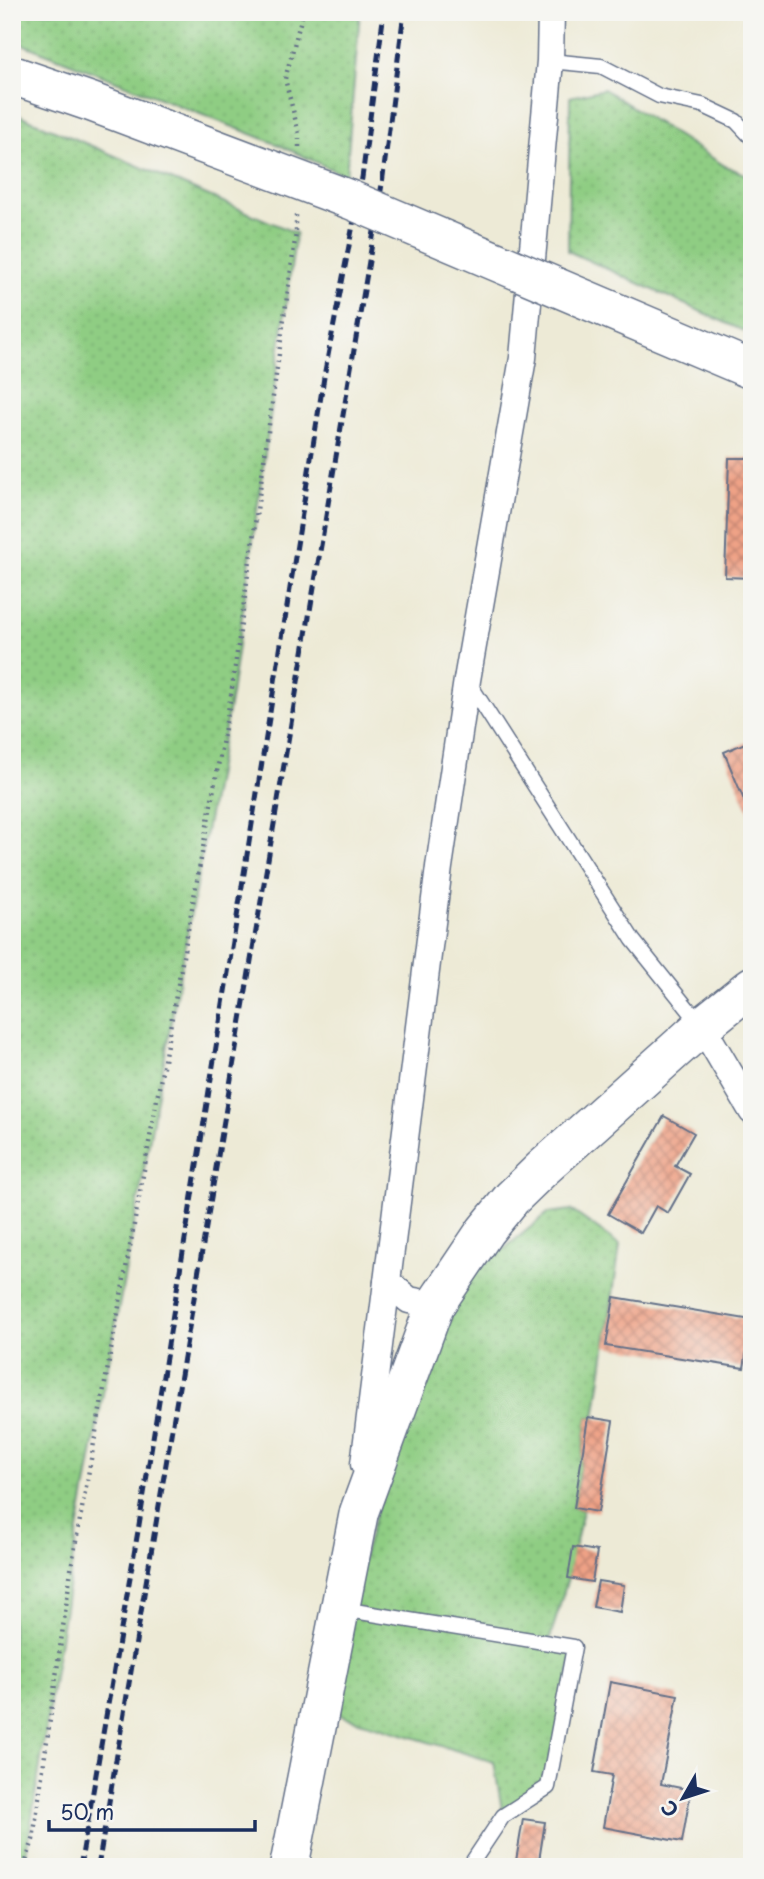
<svg xmlns="http://www.w3.org/2000/svg" width="764" height="1879" font-family="'Playpen Sans',sans-serif">
	<style>
		.grass { fill: url(#grass-dots); stroke: #557e70; stroke-width: 2 }
		.building { fill: url(#building-cross-hatch) }
		.lines { fill: none; stroke-linecap: round; stroke-linejoin: round }
		.lane-casing { stroke: #647088; stroke-width: 17 }
		.street-casing { stroke: #647088; stroke-width: 29 }
		.secondary-casing { stroke: #647088; stroke-width: 41 }
		.path { stroke: #647088; stroke-width: 4.5; stroke-dasharray: 2 5; stroke-linecap: butt }
		.lane { stroke: #fff; stroke-width: 14 }
		.street { stroke: #fff; stroke-width: 26 }
		.secondary { stroke: #fff; stroke-width: 38 }
		.rail { stroke: #1b2f5e; stroke-width: 5; stroke-dasharray: 10 5; stroke-linecap: butt }
		.secondary-bridge-casing { stroke: #647088; stroke-width: 41; stroke-linecap: butt }
		.secondary-bridge { stroke: #fff; stroke-width: 38 }
	</style>
	<defs>
		<pattern id="grass-dots" width="8" height="8" patternUnits="userSpaceOnUse" patternTransform="scale(1.75)"><rect width="8" height="8" fill="#8fcd83"/><path d="M2 2h.1M6 6h.1" fill="none" stroke="#7bb074" stroke-width="1.8" stroke-linecap="round"/></pattern>
		<pattern id="building-cross-hatch" width="8" height="8" patternUnits="userSpaceOnUse" patternTransform="scale(1.75)"><rect width="8" height="8" fill="#efa286"/><path d="M0 0l8 8M0 8l8-8" fill="none" stroke="#c18471"/></pattern>
	</defs>
	<rect width="100%" height="100%" fill="#f6f6f2"/>
	<filter id="ink" filterUnits="userSpaceOnUse"><feTurbulence type="fractalNoise" baseFrequency=".0143" numOctaves="2"/><feDisplacementMap in="SourceGraphic" scale="14" xChannelSelector="R" yChannelSelector="G"/><feConvolveMatrix kernelMatrix="1 2 1 2 8 2 1 2 1" color-interpolation-filters="sRGB"/></filter>
	<filter id="wash" filterUnits="userSpaceOnUse"><feTurbulence type="fractalNoise" baseFrequency=".00686" numOctaves="4" result="noise"/><feDisplacementMap in="SourceGraphic" scale="28" xChannelSelector="R" yChannelSelector="G"/><feGaussianBlur stdDeviation="1.57" result="paint"/><feColorMatrix in="noise" values="0 0 0 0 0 0 0 0 0 0 0 0 0 0 0 0 0 1.4 0 .05"/><feComposite in="paint" operator="in"/></filter>
	<g filter="url(#wash)">
		<rect width="100%" height="100%" fill="#edead6"/>
		<g class="grass">
			<polygon points="12,12 360,12 346,176 279,145 12,40"/>
			<polygon points="604,89 725,166 752,177 752,335 568,251 570,97"/>
			<polygon points="12,112 296,233 231,695 72,1563 24,1867 12,1867"/>
			<polygon points="571,1210 620,1245 595,1418 588,1417 574,1508 583,1510 568,1578 549,1642 574,1647 548,1787 503,1816 494,1762 320,1709 435,1305 548,1213"/>
		</g>
		<g id="blocks">
			<g class="building">
				<polygon points="729,458 752,458 752,578 725,577"/>
				<polygon points="752,740 752,811 749,812 724,752"/>
				<polygon points="664,1116 694,1133 675,1166 690,1174 668,1213 656,1206 641,1233 608,1214"/>
				<polygon points="614,1297 752,1320 744,1368 606,1346"/>
				<polygon points="588,1417 613,1421 598,1512 574,1508"/>
				<polygon points="573,1547 597,1551 592,1582 568,1578"/>
				<polygon points="598,1581 624,1585 620,1612 593,1607"/>
				<polygon points="610,1682 678,1695 661,1784 691,1790 682,1842 603,1827 612,1775 594,1772"/>
				<polygon points="523,1819 545,1822 538,1867 515,1867"/>
			</g>
		</g>
	</g>
	<g filter="url(#ink)">
		<use href="#blocks" fill-opacity="0" stroke="#647088" stroke-width="2"/>
		<g class="lines">
			<g class="lane-casing">
				<g id="lane">
					<polyline points="550,61 601,66 659,96 702,105 736,121 752,138"/>
					<polyline points="469,683 633,940 701,1025"/>
					<polyline points="342,1609 574,1647 548,1787 503,1816 469,1867"/>
				</g>
			</g>
			<g class="street-casing">
				<g id="street">
					<polyline points="702,1026 752,1111"/>
					<polyline points="435,1305 409,1300 387,1282 439,867 467,680 523,358 550,61 551,12"/>
					<polyline points="364,1464 387,1282"/>
				</g>
			</g>
			<g class="secondary-casing">
				<polyline id="secondary" points="289,1867 359,1512 435,1305 485,1231 512,1198 543,1168 702,1026 752,986"/>
			</g>
			<g class="path">
				<polyline points="299,147 299,134 285,79 303,12"/>
				<polyline points="24,1867 33,1840 72,1563 231,695 296,233 296,212"/>
			</g>
			<use href="#lane" class="lane"/>
			<use href="#street" class="street"/>
			<use href="#secondary" class="secondary"/>
			<g class="rail">
				<polyline points="80,1867 138,1531 325,371 362,178 384,12"/>
				<polyline points="98,1867 382,184 404,12"/>
			</g>
			<g class="secondary-bridge-casing">
				<polyline id="secondary-bridge" points="12,75 91,102 351,200 752,370"/>
			</g>
			<use href="#secondary-bridge" class="secondary-bridge"/>
		</g>
	</g>
	<rect width="764" height="1879" fill="none" stroke="#f6f6f2" stroke-width="42"/>
	<g transform="translate(683 1798) rotate(231)" stroke="#f6f6f2" stroke-width="5" paint-order="stroke">
	<path d="M0-5L12 26L0 18L-12 26Z" fill="#1b2f5e"/>
	<text y="-10" font-size="19" font-weight="bold" text-anchor="middle" fill="#1b2f5e">С</text>
	</g>
	<path d="M49 1820v10h206v-10" fill="none" stroke="#1b2f5e" stroke-width="3.5"/>
	<text x="60" y="1820" font-size="21" fill="#1b2f5e" stroke="#f6f6f2" stroke-width="5" paint-order="stroke">50 m</text>
</svg>
